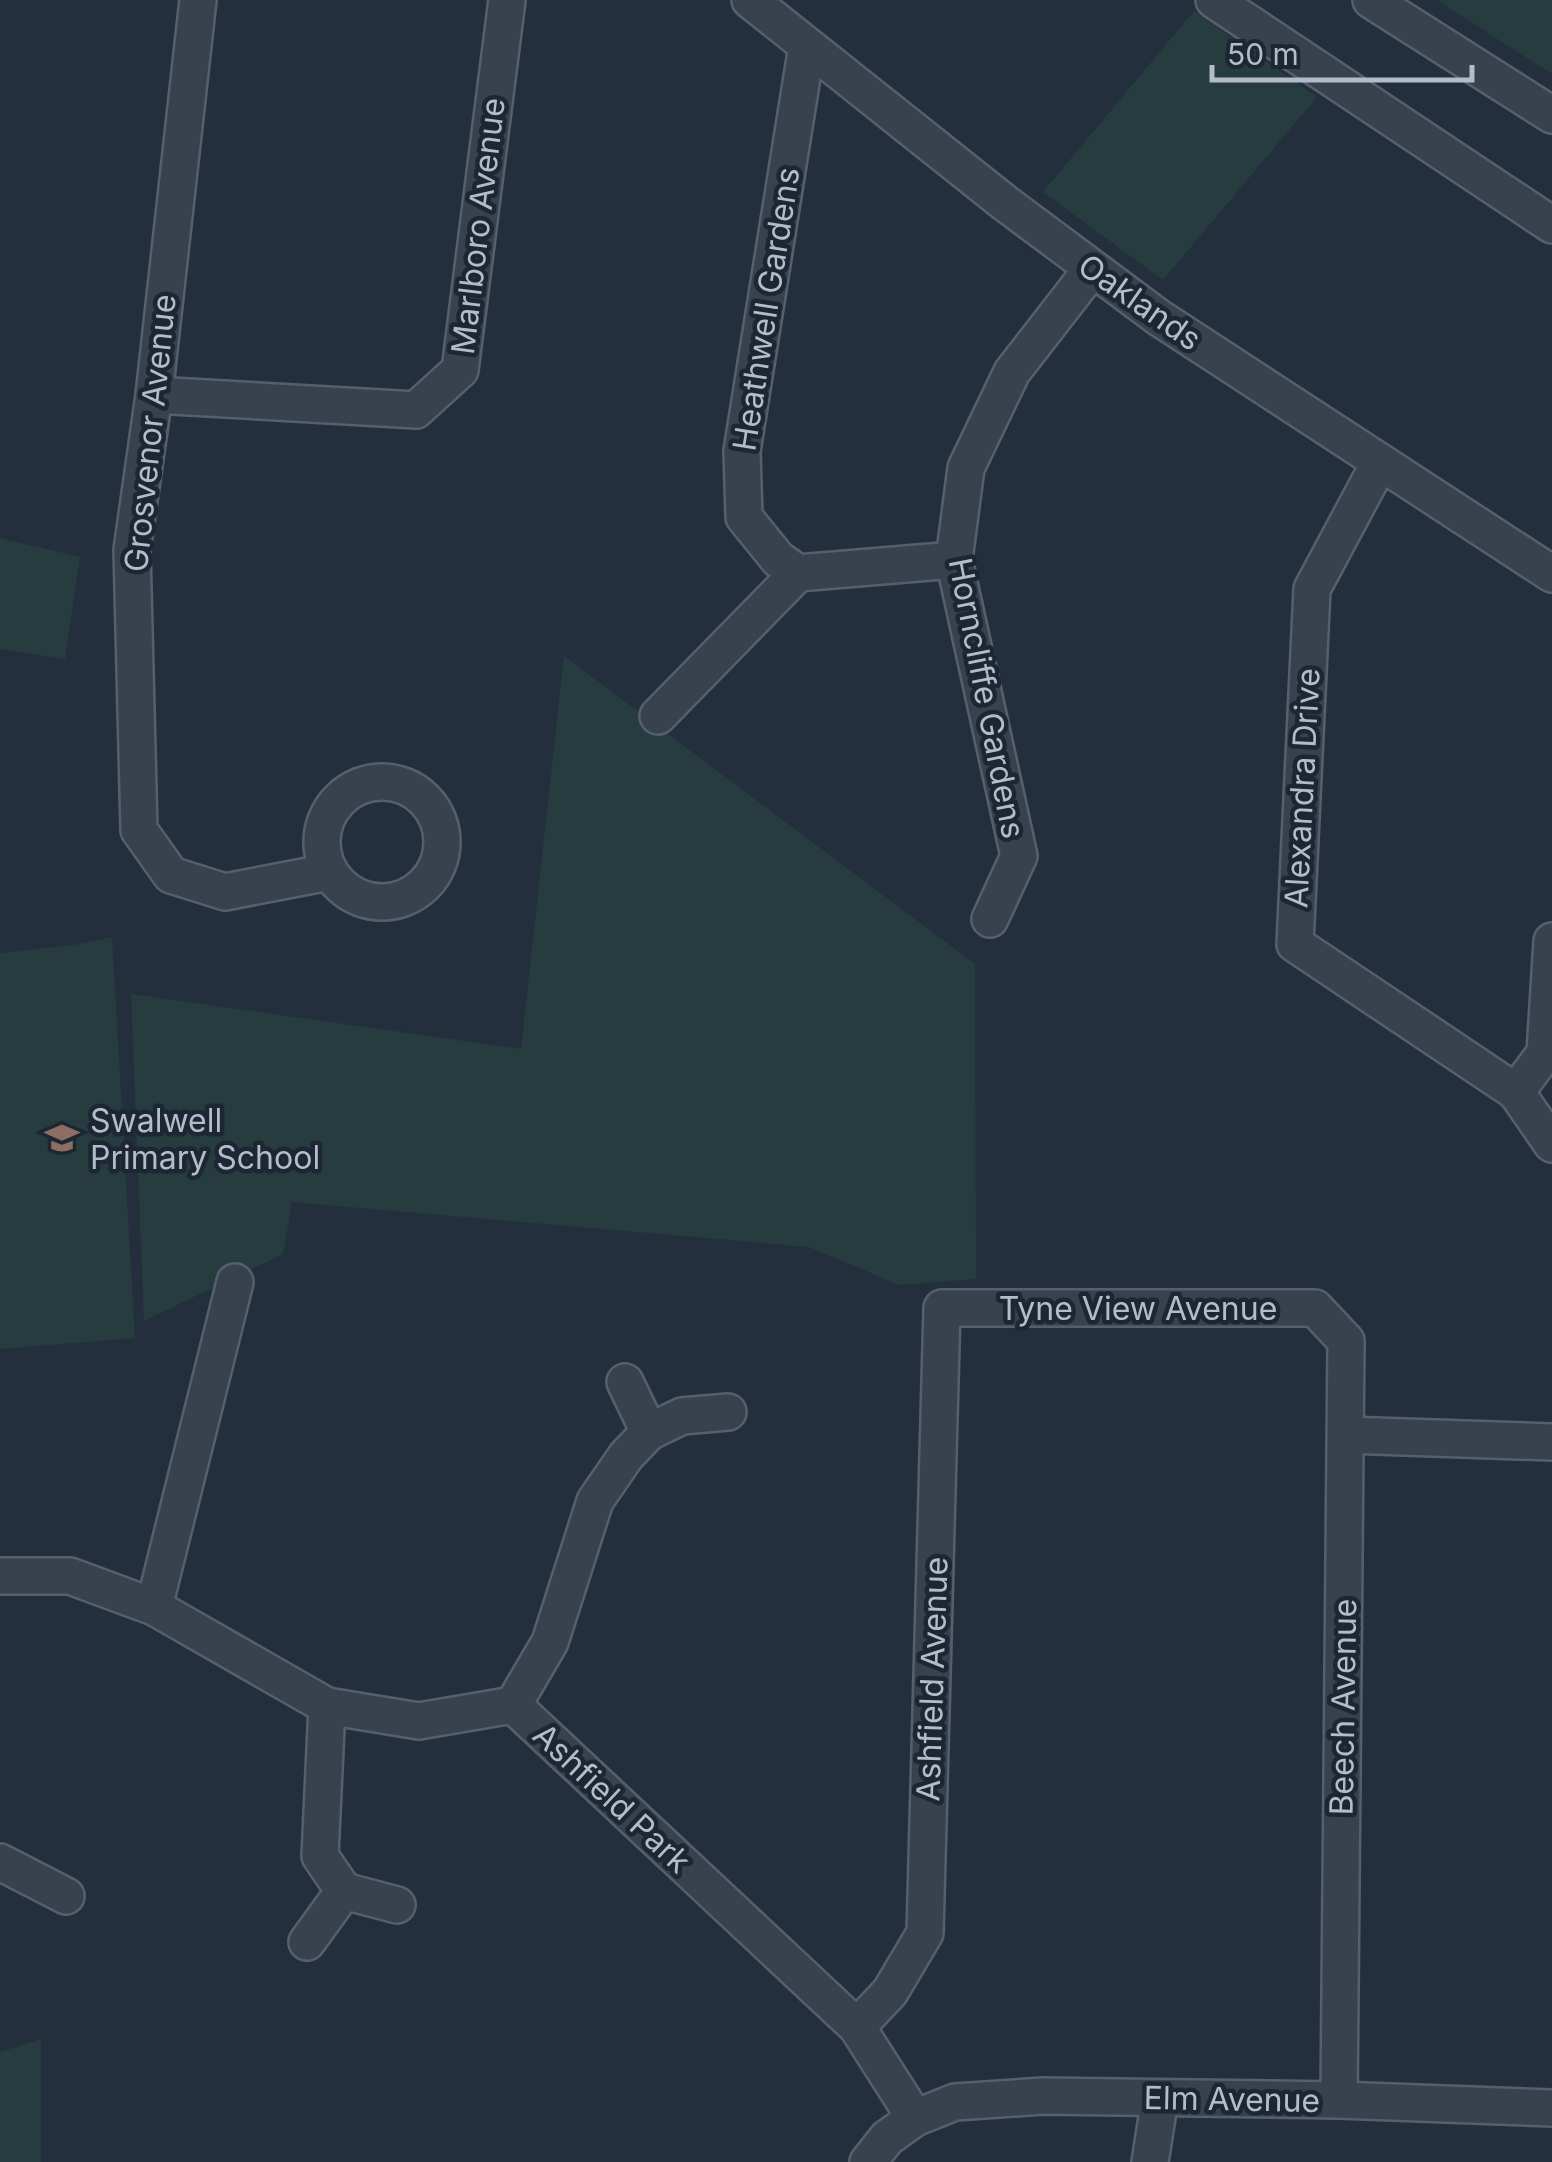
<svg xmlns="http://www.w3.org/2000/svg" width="1552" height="2162" font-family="Inter,sans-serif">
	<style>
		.green { fill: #263c3f }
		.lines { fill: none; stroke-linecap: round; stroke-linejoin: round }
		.minor-casing { stroke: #565f6c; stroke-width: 40 }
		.minor { stroke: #38414e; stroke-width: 35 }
		.labels { text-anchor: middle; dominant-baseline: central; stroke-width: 9; stroke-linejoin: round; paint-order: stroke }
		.street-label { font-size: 32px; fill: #b4bcc9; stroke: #1d2633 }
		.poi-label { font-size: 32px; fill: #b4bcc9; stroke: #1d2633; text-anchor: start }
	</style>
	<rect width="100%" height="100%" fill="#242f3e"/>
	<g class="green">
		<polygon points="1437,0 1552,0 1552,74 1544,69"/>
		<polygon points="1194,11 1317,97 1163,280 1043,192"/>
		<polygon points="0,538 80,557 65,659 0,649"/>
		<polygon points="564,656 975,964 976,1279 899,1285 809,1247 292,1202 283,1254 144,1321 131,994 521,1049"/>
		<polygon points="112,937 135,1338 0,1349 0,953 73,945"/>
		<polygon points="41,2039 41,2162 0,2162 0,2052"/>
	</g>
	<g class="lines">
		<g class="minor-casing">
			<g id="minor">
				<polyline points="198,0 154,395 132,550 139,830 171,875 225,892 329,872"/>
				<polyline points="750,0 1005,203 1158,317 1552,574"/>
				<polyline points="1214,0 1552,225"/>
				<polyline points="1371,0 1552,115"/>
				<polyline points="807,46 742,451 744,517 778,559 798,573 954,560"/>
				<polyline points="154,395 416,410 460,370 507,0"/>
				<polyline points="1380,462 1312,589 1295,944 1516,1092 1545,1053 1552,941"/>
				<polyline points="658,716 798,573"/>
				<circle cx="382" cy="842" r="60"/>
				<polyline points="990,919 1019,856 954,560 966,468 1012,372 1092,269"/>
				<polyline points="1516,1092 1552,1144"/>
				<polyline points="649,1432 682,1416 728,1412"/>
				<polyline points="1346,1435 1552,1442"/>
				<polyline points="0,1576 70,1576 154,1607 327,1706 419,1721 513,1705 857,2027 915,2118"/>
				<polyline points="154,1607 235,1282"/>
				<polyline points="513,1705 550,1642 595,1501 626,1456 649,1432 625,1382"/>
				<polyline points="327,1706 320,1856 344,1891 397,1905"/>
				<polyline points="0,1862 66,1896"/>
				<polyline points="307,1942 344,1891"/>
				<polyline points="857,2027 890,1992 925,1933 942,1308 1315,1308 1346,1341 1339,2100"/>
				<polyline points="868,2162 887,2138 915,2118 955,2102 1043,2096 1339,2100 1552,2108"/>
				<polyline points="1150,2162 1160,2098"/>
			</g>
		</g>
		<use href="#minor" class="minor"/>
	</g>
	<defs>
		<g id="school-bare" transform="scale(2.7)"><path d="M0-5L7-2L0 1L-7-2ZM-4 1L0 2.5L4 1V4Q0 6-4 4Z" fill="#8d6e63" stroke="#1d2633" stroke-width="2.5" paint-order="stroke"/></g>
	</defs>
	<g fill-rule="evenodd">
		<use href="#school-bare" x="62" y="1138"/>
	</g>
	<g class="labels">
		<g class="street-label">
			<text transform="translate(478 226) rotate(-83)">Marlboro Avenue</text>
			<text transform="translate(1140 302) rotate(35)">Oaklands</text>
			<text transform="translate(766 309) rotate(-81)">Heathwell Gardens</text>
			<text transform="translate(150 433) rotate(-84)">Grosvenor Avenue</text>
			<text transform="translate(987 698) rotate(79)">Horncliffe Gardens</text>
			<text transform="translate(1302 788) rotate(-87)">Alexandra Drive</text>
			<text x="1138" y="1308">Tyne View Avenue</text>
			<text transform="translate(932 1679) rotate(-88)">Ashfield Avenue</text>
			<text transform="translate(1343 1707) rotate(-89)">Beech Avenue</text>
			<text transform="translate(612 1798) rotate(43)">Ashfield Park</text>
			<text transform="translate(1232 2099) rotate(1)">Elm Avenue</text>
		</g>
		<g class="poi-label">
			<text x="90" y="1120">Swalwell<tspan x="90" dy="37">Primary School</tspan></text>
		</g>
	</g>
	<path d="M1212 65v15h260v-15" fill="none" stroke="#b4bcc9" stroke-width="5"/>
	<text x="1227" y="65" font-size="30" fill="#b4bcc9" stroke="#1d2633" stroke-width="8" paint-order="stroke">50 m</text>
</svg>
